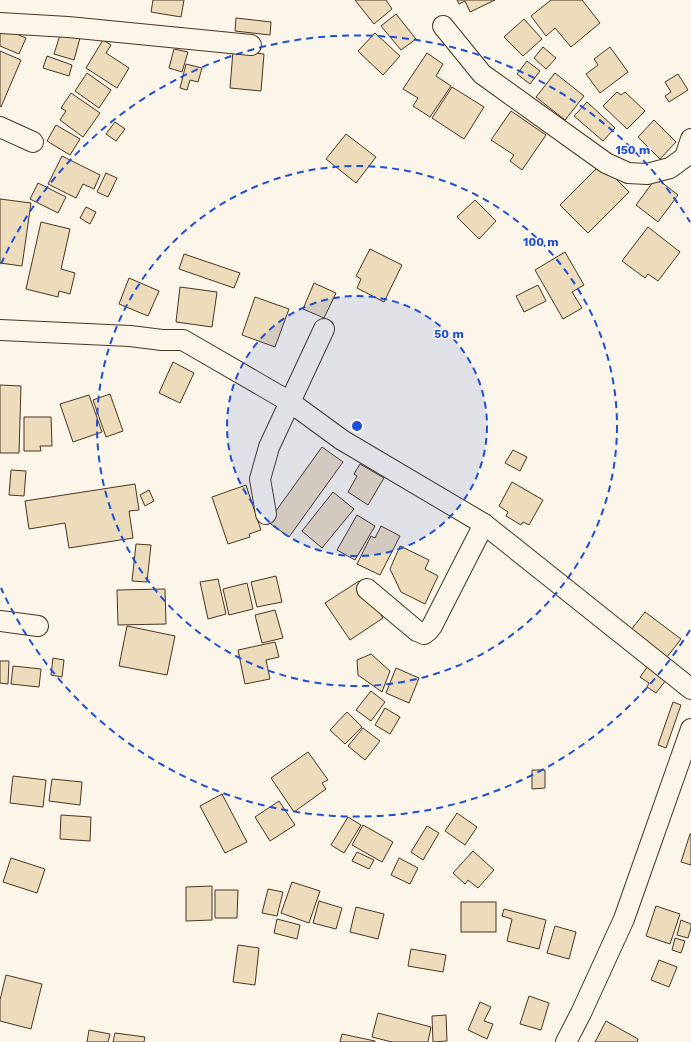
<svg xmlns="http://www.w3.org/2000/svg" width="691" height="1042" font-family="'Work Sans',sans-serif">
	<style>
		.building { fill: #ecdcbc; stroke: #4a3520 }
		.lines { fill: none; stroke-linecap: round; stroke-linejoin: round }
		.minor-casing { stroke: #4a3520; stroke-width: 22 }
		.minor { stroke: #fbf6e9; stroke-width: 20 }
		.ring { fill: none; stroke: #1d4ed8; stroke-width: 2; stroke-dasharray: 7 5 }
		.centre { fill: #1d4ed8; stroke: #fbf6e9; stroke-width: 2 }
		.ring-label { font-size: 12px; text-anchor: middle; font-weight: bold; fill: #1d4ed8; stroke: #fbf6e9; stroke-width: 3; stroke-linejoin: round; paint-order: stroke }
	</style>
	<rect width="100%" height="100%" fill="#fbf6e9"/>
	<g class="building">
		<polygon points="153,0 184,0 181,17 151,12"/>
		<polygon points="355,0 386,0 392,9 374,24"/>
		<polygon points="457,0 495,0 470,12 465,1 459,4"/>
		<polygon points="551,0 582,0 600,23 571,47 555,28 546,36 531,16"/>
		<polygon points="396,14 416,39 401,50 381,26"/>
		<polygon points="236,18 271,22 270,35 235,31"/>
		<polygon points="524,19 542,39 523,56 504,37"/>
		<polygon points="0,27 26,38 19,54 0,46"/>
		<polygon points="61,32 80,38 74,60 54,54"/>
		<polygon points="375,33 400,56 383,75 358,51"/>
		<polygon points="103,40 111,45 106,53 129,68 117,88 86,68"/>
		<polygon points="543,47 556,58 546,69 534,58"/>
		<polygon points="610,47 628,72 600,93 586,74 598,65 594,59"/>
		<polygon points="174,49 188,52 182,72 169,68"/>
		<polygon points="0,51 21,60 1,107 0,106"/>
		<polygon points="233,51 264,54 261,91 230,88"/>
		<polygon points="427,53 443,64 436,76 451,86 430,117 413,106 418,98 403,89"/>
		<polygon points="47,56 72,65 69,76 43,68"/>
		<polygon points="527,61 540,71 530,84 517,74"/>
		<polygon points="186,64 202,68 198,82 190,80 187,90 180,88"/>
		<polygon points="87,73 111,90 99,108 75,91"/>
		<polygon points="555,73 584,96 565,120 536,97"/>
		<polygon points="678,74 688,90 669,102 665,96 671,92 665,82"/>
		<polygon points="452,87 484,107 464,139 432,118"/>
		<polygon points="617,92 621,95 625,92 645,111 627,129 603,106"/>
		<polygon points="71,93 100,113 83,137 60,120 66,111 61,108"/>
		<polygon points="587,102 615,128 603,141 574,116"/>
		<polygon points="511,111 546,135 522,170 510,161 514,155 491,140"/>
		<polygon points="654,120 676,142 660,159 638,137"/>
		<polygon points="115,122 125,129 116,141 106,134"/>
		<polygon points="56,125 80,139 70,155 47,141"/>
		<polygon points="346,134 376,157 356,183 326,159"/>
		<polygon points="62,156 100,175 94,189 83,184 76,198 48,184"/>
		<polygon points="601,164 629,192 588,233 560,205"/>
		<polygon points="106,173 117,178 108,197 97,192"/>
		<polygon points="656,178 678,195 658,222 636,205"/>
		<polygon points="38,183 66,197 58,213 30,199"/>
		<polygon points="0,199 31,203 22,266 0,263"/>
		<polygon points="475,200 496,221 479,239 457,217"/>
		<polygon points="86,207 96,212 90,224 80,218"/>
		<polygon points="41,222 70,229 61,269 75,273 70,294 59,291 58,297 26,289"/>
		<polygon points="648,227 680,252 658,281 648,274 645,278 622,261"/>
		<polygon points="370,249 402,265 384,302 357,288 361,279 356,276"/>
		<polygon points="565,252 584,285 572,292 582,308 563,319 535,270"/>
		<polygon points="184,254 240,273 234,288 179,269"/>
		<polygon points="129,278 159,291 148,316 119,304"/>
		<polygon points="314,283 336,293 324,318 303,309"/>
		<polygon points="538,285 546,301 524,312 516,296"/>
		<polygon points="180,287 217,292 212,327 176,322"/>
		<polygon points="255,297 289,309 275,347 242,335"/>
		<polygon points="173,362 194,373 180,403 159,393"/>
		<polygon points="0,385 21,386 19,453 0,453"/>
		<polygon points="110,394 123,431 106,437 93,400"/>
		<polygon points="89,395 102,432 73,442 60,404"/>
		<polygon points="24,417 51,417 52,446 40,446 41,451 24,451"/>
		<polygon points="322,447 343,462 289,537 268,522"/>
		<polygon points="513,450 527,457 520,471 505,463"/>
		<polygon points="360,464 384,478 368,505 348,492 357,476 354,474"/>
		<polygon points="11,470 26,471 24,496 9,495"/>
		<polygon points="512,482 543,500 529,525 523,522 521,525 506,516 508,512 499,506"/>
		<polygon points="135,484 139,510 129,511 133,538 69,548 65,523 29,529 25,501"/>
		<polygon points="246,485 261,530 249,534 250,537 228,544 212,497"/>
		<polygon points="149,490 154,501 145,506 140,495"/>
		<polygon points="333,492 354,509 322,548 302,531"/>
		<polygon points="357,515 375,526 355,560 337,550"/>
		<polygon points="381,526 400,536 380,575 357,564 371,536 375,538"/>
		<polygon points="136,544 151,545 147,582 132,581"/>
		<polygon points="400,546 429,560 425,569 438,576 425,604 401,592 390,569"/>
		<polygon points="276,576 282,602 257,607 251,582"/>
		<polygon points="218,579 226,614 208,619 200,582"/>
		<polygon points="359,581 383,618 350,640 325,603"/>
		<polygon points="247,583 253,609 229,615 223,589"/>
		<polygon points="165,589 166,624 118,625 117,590"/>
		<polygon points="275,610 283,638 262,643 255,615"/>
		<polygon points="645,612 681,639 667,657 631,630"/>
		<polygon points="127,626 175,636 167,675 119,666"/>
		<polygon points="275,642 279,657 266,660 270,679 245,684 238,650"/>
		<polygon points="371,654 390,671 382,692 358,675 357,660"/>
		<polygon points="53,658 64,660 62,677 51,675"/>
		<polygon points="0,661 9,661 8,684 0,683"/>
		<polygon points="13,666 41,669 39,687 11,684"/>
		<polygon points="648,666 666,680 656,693 647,687 649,683 640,677"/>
		<polygon points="396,668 419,678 409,703 386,693"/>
		<polygon points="371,691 385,702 371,721 356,710"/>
		<polygon points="673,702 681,705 666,748 658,745"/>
		<polygon points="385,708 400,717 390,734 375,725"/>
		<polygon points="347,712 362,727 345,744 330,730"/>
		<polygon points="363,728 380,741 365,760 348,746"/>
		<polygon points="308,752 328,780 322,783 326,789 294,812 271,778"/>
		<polygon points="532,770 545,770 545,788 532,789"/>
		<polygon points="13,776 46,780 43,807 10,803"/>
		<polygon points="52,779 82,782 80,805 49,801"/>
		<polygon points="222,794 247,842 225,853 200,806"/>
		<polygon points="279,801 295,825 270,841 255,817"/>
		<polygon points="457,813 477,827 465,845 445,831"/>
		<polygon points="61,815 91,817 90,841 60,839"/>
		<polygon points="348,817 361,825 344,853 331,845"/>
		<polygon points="363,825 393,842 382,862 352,845"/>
		<polygon points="427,826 439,833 423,860 411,852"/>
		<polygon points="690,834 691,834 691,865 681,862"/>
		<polygon points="473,851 494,870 478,888 468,880 465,884 453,873"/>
		<polygon points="357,852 374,860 369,869 352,861"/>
		<polygon points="11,858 45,869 37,893 3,882"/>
		<polygon points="399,858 418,868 410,884 391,875"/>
		<polygon points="292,882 320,891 309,923 281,913"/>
		<polygon points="212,886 212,920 186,921 186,887"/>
		<polygon points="268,889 283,892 277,916 262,913"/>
		<polygon points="215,890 238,890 237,918 215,918"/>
		<polygon points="319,901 342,908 336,929 313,923"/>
		<rect x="461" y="902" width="35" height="30"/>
		<polygon points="656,906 680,914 670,944 646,936"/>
		<polygon points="356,907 384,914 378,939 350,932"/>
		<polygon points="504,909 546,920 539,949 507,941 512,919 502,916"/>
		<polygon points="277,919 300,925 297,939 274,933"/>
		<polygon points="681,920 691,924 691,928 688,938 677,935"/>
		<polygon points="555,926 576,932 569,959 547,953"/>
		<polygon points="675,938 685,941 681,953 672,950"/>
		<polygon points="238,945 259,948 255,985 233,982"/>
		<polygon points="411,949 446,955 443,972 408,966"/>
		<polygon points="659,960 677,967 669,987 651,980"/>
		<polygon points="6,975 42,984 31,1029 0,1021 0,1000"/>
		<polygon points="529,996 549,1003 541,1030 520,1024"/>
		<polygon points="480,1002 491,1007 484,1021 493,1024 487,1039 468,1030"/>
		<polygon points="378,1013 431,1027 428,1042 392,1042 372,1037"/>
		<polygon points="446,1015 447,1041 433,1042 432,1016"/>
		<polygon points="606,1021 638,1039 637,1042 595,1042"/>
		<polygon points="89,1030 110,1034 108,1042 87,1042"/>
		<polygon points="115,1033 145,1037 144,1042 113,1042"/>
		<polygon points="342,1034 375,1041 375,1042 340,1042"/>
	</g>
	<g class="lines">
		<g class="minor-casing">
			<g id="minor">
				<polyline points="0,23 68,27 251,45"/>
				<polyline points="443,26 482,74 606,163 628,173 647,174 670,168 685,157 691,139"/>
				<polyline points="0,127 33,142"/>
				<polyline points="0,330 130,336 162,340 183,340 290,402 342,440 484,524 691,689"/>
				<polyline points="266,514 260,479 269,447 324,329"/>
				<polyline points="367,589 417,631 424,634 428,631 432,626 484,524"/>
				<polyline points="0,621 38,626"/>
				<polyline points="566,1042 581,1013 624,919 691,729"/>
			</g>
		</g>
		<use href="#minor" class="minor"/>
	</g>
	<circle cx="357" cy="426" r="130" fill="#1d4ed8" fill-opacity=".12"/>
	<g class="ring">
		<circle cx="357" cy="426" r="130"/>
		<circle cx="357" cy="426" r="260"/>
		<path d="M690 630A391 391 0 0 1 1 588M1 264A391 391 0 0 1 690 222"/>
	</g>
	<circle cx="357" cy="426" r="6" class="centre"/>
	<g class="ring-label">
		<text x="633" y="154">150 m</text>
		<text x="541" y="246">100 m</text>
		<text x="449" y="338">50 m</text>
	</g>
</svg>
